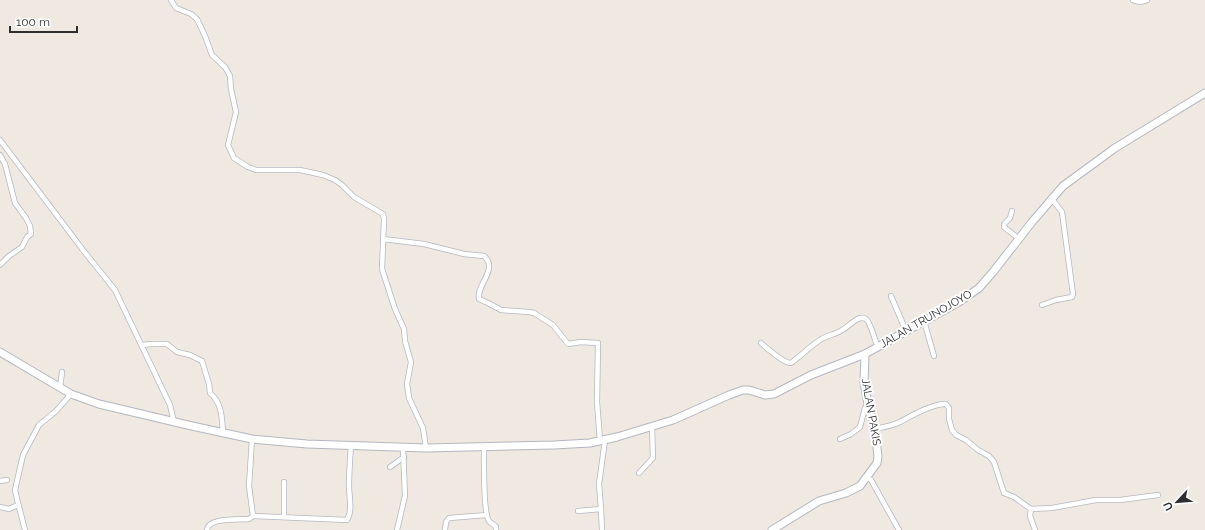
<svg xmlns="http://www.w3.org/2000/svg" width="1205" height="530" font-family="Raleway,sans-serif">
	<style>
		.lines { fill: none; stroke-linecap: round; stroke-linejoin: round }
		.street-casing { stroke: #b4b7c1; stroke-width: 6 }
		.secondary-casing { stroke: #b4b7c1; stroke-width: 9 }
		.street { stroke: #fff; stroke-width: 4.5 }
		.secondary { stroke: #fff; stroke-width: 7 }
		.labels { text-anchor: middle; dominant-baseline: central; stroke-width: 4; stroke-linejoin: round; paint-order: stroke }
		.street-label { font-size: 11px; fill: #2e2e2e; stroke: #fff }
	</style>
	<rect width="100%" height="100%" fill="#efe9e1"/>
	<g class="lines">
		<g class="street-casing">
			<g id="street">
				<polyline points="171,0 176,8 191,14 197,19 205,36 212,55 225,67 230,76 231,89 236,112 228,145 234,158 248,167 256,170 300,170 323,175 335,180 342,185 354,197 383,214 384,219 382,269 395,309 404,329 405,341 411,362 407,384 409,398 423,428 426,448"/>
				<polyline points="1133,0 1140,2 1147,0"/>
				<polyline points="0,140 83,250 115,290 170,405 174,422"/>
				<polyline points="0,155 5,164 15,203 26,218 30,226 31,234 27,237 22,247 9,256 0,265"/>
				<polyline points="1012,211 1010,218 1004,224 1004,227 1019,239"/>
				<path d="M 383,239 L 424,244 L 464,254 L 484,256 C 499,269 476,285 479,299 L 488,303 L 501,310 L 529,312 L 534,313 L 553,325 L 568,344 L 581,342 L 598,343 L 597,402 L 600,441"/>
				<polyline points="891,296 906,331"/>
				<polyline points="1042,305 1056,300 1072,297 1073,294 1062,212 1051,198"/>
				<polyline points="924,321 934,356"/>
				<path d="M 761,343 C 767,348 783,363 791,363 C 801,356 809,347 820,340 C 827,335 835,335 842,330 C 849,327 858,314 866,319 C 870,321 875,341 878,347"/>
				<path d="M 142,345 L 152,344 L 167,344 L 177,352 L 190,355 L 202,361 L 209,384 L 210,393 C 222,403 222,418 223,433"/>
				<polyline points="60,388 62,372"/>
				<path d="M 875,429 C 883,427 892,426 900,422 C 911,416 933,403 946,404 L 949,408 L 949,419 L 952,430 L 956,435 L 966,440 L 978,450 L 989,456 L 994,462 L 1004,493 L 1014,497 L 1031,509 L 1030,516 L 1035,530"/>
				<polyline points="840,439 851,434 860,427 865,408 868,404"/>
				<path d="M 484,447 C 484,460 483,513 489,521 C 491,524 494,524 496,527 L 496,530"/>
				<polyline points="390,467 404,457"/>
				<polyline points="639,473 653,458 652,427"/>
				<polyline points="866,477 871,480 899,530"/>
				<polyline points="0,481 7,480"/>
				<polyline points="284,482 284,517"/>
				<polyline points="0,507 9,509 18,505"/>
				<polyline points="601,509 602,530"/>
				<polyline points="1031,509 1052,508 1096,500 1120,500 1158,495"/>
				<polyline points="578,511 601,509 599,484 605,440"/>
				<path d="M 253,516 L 347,520 C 353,510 349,497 349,486 C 349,472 350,459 351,445"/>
				<polyline points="25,530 18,503 15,490 23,455 39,425 56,411 71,394"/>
				<path d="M 207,530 C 208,517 239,520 249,519 L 253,516 L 249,486 L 252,439"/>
				<polyline points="397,530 405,496 403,448"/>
				<polyline points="445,530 446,522 449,518 487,515"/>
			</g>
		</g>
		<g class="secondary-casing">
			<g id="secondary">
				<polyline points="0,352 71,394 99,404 192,426 252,439 307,444 426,448 554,445 590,443 617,437 673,420 729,395 743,390 749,390 765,395 774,394 811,375 865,354 959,302 979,288 993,272 1032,222 1063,186 1115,148 1205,93"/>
				<polyline points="772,530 819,501 846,493 860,486 877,463 878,457 875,429 868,404 864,383 865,354"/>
			</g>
		</g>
		<use href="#street" class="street"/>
		<use href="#secondary" class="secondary"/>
	</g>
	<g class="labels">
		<g class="street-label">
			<text transform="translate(926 319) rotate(-30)">JALAN TRUNOJOYO</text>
			<text transform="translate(871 412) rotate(80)">JALAN PAKIS</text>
		</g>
	</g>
	<g transform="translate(1177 502) rotate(244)" stroke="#ffffff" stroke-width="3" paint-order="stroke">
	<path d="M0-3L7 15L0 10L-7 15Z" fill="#2e2e2e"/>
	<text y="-6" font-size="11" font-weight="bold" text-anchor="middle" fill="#2e2e2e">U</text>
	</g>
	<path d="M10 26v6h67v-6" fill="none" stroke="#2e2e2e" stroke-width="2"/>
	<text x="16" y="26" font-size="12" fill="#2e2e2e" stroke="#ffffff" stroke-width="3" paint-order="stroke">100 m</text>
</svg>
